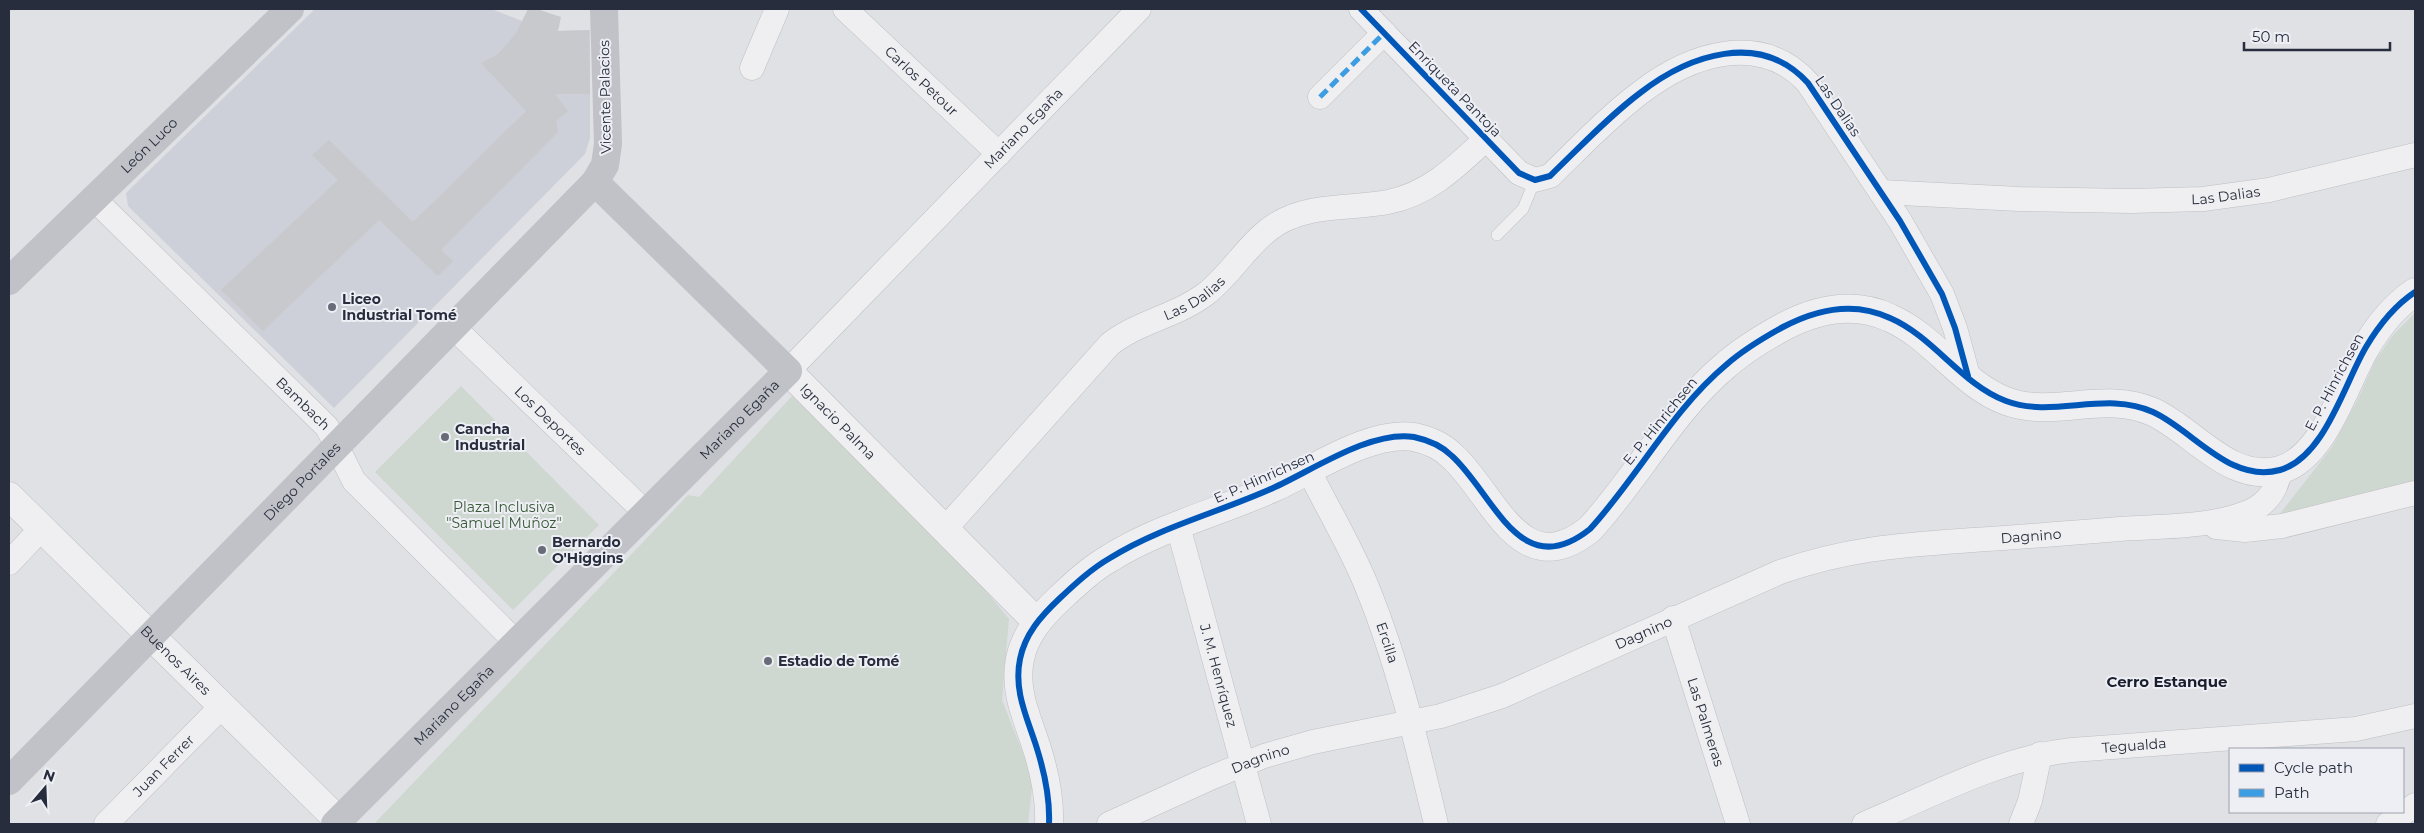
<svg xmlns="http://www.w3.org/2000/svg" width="2424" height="833" font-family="Montserrat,sans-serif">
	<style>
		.built { fill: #cdd0d8 }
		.green { fill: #cfd8d0 }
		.building { fill: #c8c9cd }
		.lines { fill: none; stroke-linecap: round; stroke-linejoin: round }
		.service-casing { stroke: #bebfc3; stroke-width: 12 }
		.minor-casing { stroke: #bebfc3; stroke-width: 25 }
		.tertiary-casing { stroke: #bebfc3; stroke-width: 29 }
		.service { stroke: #efeff1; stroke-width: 11 }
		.minor { stroke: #efeff1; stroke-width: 24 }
		.tertiary { stroke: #efeff1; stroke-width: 28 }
		.secondary { stroke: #c0c2c7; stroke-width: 28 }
		.quiet { stroke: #3d9de3; stroke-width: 5; stroke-dasharray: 10 5; stroke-linecap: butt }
		.cycleway-casing { stroke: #edeff5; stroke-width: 9 }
		.cycleway { stroke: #0057b8; stroke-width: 6 }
		.poi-dot { fill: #676c78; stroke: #edeff5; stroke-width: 2 }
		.labels { text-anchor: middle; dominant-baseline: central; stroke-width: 4; stroke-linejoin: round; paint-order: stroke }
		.street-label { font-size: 14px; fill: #272d3d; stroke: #edeff5 }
		.poi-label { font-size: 14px; font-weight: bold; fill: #272d3d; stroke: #edeff5; text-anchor: start }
		.park-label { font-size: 14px; fill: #395835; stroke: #edeff5 }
		.neighbourhood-label { font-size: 15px; font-weight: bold; fill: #1a1f2e; stroke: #edeff5 }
	</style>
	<rect width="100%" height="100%" fill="#dfe1e5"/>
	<polygon class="built" points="315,9 491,9 541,28 558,31 590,30 590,138 585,154 334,408 128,206 126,193"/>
	<g class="green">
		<polygon points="2415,313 2415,482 2279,515 2332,447 2357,401 2375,361 2393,335"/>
		<polygon points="461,386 599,525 513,610 375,472"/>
		<path d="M 792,396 C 866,469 945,538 1009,619 L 1002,700 L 1033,779 L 1028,824 L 374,824 L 688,495 L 699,497 Z"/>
	</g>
	<polygon class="building" points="528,9 537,9 561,17 558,31 589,30 590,94 555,94 568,111 556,121 558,132 441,250 453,261 438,276 379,220 263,331 221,290 338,180 312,155 329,140 413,222 526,111 481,63 498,54 508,43 516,33"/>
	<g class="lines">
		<g class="service-casing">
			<polyline id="service" points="1497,235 1523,209 1535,180"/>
		</g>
		<g class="minor-casing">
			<g id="minor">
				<path id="s1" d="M 845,9 L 999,154"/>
				<path d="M 1361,9 L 1519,173 L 1535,180 L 1550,176 C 1579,148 1608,117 1640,93 C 1689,55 1760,30 1808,83 L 1900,221 L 1942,294 L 1955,328 L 1968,376"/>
				<polyline points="752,68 777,9"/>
				<polyline points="1320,97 1384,33"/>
				<path id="s2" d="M 1881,192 L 2019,199 L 2131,201 L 2203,199 L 2269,190 L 2415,155"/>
				<path id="s3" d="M 93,198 L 327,427 L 354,481 L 517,643"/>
				<path id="s4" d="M 453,327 L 647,514"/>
				<path id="s5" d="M 788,371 L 1139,9"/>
				<path id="s6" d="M 1309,471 C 1328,509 1351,547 1367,587 C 1398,663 1417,744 1436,824"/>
				<path id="s7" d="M 1178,526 L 1259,824"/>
				<polyline points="2216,527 2245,530 2282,526 2415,493"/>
				<path id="s8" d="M 945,529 L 1110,344 C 1140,321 1177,316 1207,293 C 1236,270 1255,230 1291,217 C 1321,205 1357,208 1388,202 C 1429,194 1457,166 1486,139"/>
				<polyline points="9,563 41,529"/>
				<path id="s9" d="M 1673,618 L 1738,824"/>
				<path id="s10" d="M 106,824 L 222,706"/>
				<path id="s11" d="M 1109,824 L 1208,779 L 1264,756 L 1313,742 L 1441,716 L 1502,696 L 1780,572 C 1847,548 1903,545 1973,540 C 2022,537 2071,533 2120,529 C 2163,526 2211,528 2251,511 C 2269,502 2277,489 2280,470"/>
				<path id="s12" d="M 1864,824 C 1931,796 1999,758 2072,750 L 2356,729 L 2415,716"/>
				<polyline points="2021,824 2030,801 2040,754"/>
				<polyline points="2388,824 2415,805"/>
			</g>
		</g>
		<g class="tertiary-casing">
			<g id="tertiary">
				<path id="s13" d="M 788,371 L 1037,622"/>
				<path id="s14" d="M 9,496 L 342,824"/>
				<path d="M 1049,824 C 1050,800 1045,775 1038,752 C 1029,721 1013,693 1020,659 C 1025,634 1041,616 1059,599 C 1075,584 1091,569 1110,558 C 1160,527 1220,512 1273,488 C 1313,470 1371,430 1414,437 C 1428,440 1442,446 1452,456 C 1494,494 1520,585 1590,529 C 1637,478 1673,409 1726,365 C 1743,350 1763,338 1783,327 C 1817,309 1854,301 1890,318 C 1934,337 1961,384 2006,401 C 2054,419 2105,390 2153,412 C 2193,430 2230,484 2280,470 C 2325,457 2344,384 2366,347 C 2379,325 2394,306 2415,292"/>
			</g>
		</g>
		<use href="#service" class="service"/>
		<use href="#minor" class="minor"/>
		<use href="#tertiary" class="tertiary"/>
		<g class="secondary">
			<path id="s15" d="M 9,281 L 290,9"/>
			<path id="s16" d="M 9,781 L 595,182 L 605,165 L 608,144 L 604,9"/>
			<path id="s17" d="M 335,824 L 788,371 L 595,182"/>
		</g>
		<polyline class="quiet" points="1320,97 1384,33"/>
		<g class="cycleway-casing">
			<g id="cycleway">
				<path d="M 1361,9 L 1519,173 L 1535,180 L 1550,176 C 1579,148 1608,117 1640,93 C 1689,55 1760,30 1808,83 L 1900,221 L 1942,294 L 1955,328 L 1968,376"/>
				<path d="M 1049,824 C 1050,800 1045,775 1038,752 C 1029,721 1013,693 1020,659 C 1025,634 1041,616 1059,599 C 1075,584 1091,569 1110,558 C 1160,527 1220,512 1273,488 C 1313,470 1371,430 1414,437 C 1428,440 1442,446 1452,456 C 1494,494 1520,585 1590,529 C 1637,478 1673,409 1726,365 C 1743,350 1763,338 1783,327 C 1817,309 1854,301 1890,318 C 1934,337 1961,384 2006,401 C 2054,419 2105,390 2153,412 C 2193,430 2230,484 2280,470 C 2325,457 2344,384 2366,347 C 2379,325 2394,306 2415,292"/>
			</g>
		</g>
		<use href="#cycleway" class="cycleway"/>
	</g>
	<g class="poi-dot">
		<circle cx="332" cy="307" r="5"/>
		<circle cx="445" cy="437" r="5"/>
		<circle cx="542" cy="550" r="5"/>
		<circle cx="768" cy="661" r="5"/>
	</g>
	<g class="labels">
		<g class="street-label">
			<text stroke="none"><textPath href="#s1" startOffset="105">Carlos Petour</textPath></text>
			<text transform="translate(1455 89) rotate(46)">Enriqueta Pantoja</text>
			<text transform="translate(605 97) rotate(-91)">Vicente Palacios</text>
			<text transform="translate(1838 106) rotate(56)">Las Dalias</text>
			<text stroke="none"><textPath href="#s5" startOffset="338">Mariano Egaña</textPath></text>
			<text stroke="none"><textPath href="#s15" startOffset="195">León Luco</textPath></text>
			<text stroke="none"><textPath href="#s2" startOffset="345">Las Dalias</textPath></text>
			<text stroke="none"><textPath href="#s8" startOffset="344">Las Dalias</textPath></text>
			<text transform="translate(2334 382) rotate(-62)">E. P. Hinrichsen</text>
			<text stroke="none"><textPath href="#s3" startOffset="294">Bambach</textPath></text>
			<text stroke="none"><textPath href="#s17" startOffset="572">Mariano Egaña</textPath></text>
			<text stroke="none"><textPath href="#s4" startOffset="135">Los Deportes</textPath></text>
			<text transform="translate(1660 421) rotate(-51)">E. P. Hinrichsen</text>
			<text stroke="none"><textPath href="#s13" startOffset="71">Ignacio Palma</textPath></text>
			<text transform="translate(1264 477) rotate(-24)">E. P. Hinrichsen</text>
			<text stroke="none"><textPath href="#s16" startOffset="419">Diego Portales</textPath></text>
			<text stroke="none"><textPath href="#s11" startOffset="974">Dagnino</textPath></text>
			<text stroke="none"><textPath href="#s11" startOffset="570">Dagnino</textPath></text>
			<text stroke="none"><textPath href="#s6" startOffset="189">Ercilla</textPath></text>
			<text stroke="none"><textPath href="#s14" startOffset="234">Buenos Aires</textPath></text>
			<text stroke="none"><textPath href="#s7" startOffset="155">J. M. Henríquez</textPath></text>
			<text stroke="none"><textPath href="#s17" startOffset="168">Mariano Egaña</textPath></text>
			<text stroke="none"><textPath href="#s9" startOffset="109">Las Palmeras</textPath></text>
			<text stroke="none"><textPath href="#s12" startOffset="284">Tegualda</textPath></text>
			<text stroke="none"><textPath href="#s11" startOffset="165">Dagnino</textPath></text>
			<text stroke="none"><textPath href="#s10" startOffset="82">Juan Ferrer</textPath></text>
		</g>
		<g class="poi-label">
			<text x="342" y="299">Liceo<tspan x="342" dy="16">Industrial Tomé</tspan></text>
			<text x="455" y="429">Cancha<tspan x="455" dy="16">Industrial</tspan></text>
			<text x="552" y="542">Bernardo<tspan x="552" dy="16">O'Higgins</tspan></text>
			<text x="778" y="661">Estadio de Tomé</text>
		</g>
		<g class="park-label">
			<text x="504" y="507">Plaza Inclusiva<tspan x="504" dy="16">"Samuel Muñoz"</tspan></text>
		</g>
		<g class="neighbourhood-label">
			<text x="2167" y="681">Cerro Estanque</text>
		</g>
	</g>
	<rect width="2424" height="833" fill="none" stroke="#272d3d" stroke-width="20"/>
	<rect x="2229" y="748" width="175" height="65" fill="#edeff5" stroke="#9ea1ab"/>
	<rect x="2239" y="764" width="25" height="8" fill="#0057b8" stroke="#9ea1ab"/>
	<text x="2274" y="773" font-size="15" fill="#272d3d">Cycle path</text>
	<rect x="2239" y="789" width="25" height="8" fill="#3d9de3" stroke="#9ea1ab"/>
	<text x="2274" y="798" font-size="15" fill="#272d3d">Path</text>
	<g transform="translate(45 788) rotate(19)" stroke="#edeff5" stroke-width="4" paint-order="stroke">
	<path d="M0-4L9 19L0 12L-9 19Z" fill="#272d3d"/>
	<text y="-8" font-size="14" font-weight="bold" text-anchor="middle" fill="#272d3d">N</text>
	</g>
	<path d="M2244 42v8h146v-8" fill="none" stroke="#272d3d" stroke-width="2.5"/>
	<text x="2252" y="42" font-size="15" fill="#272d3d" stroke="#edeff5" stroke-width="4" paint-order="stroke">50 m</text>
</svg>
